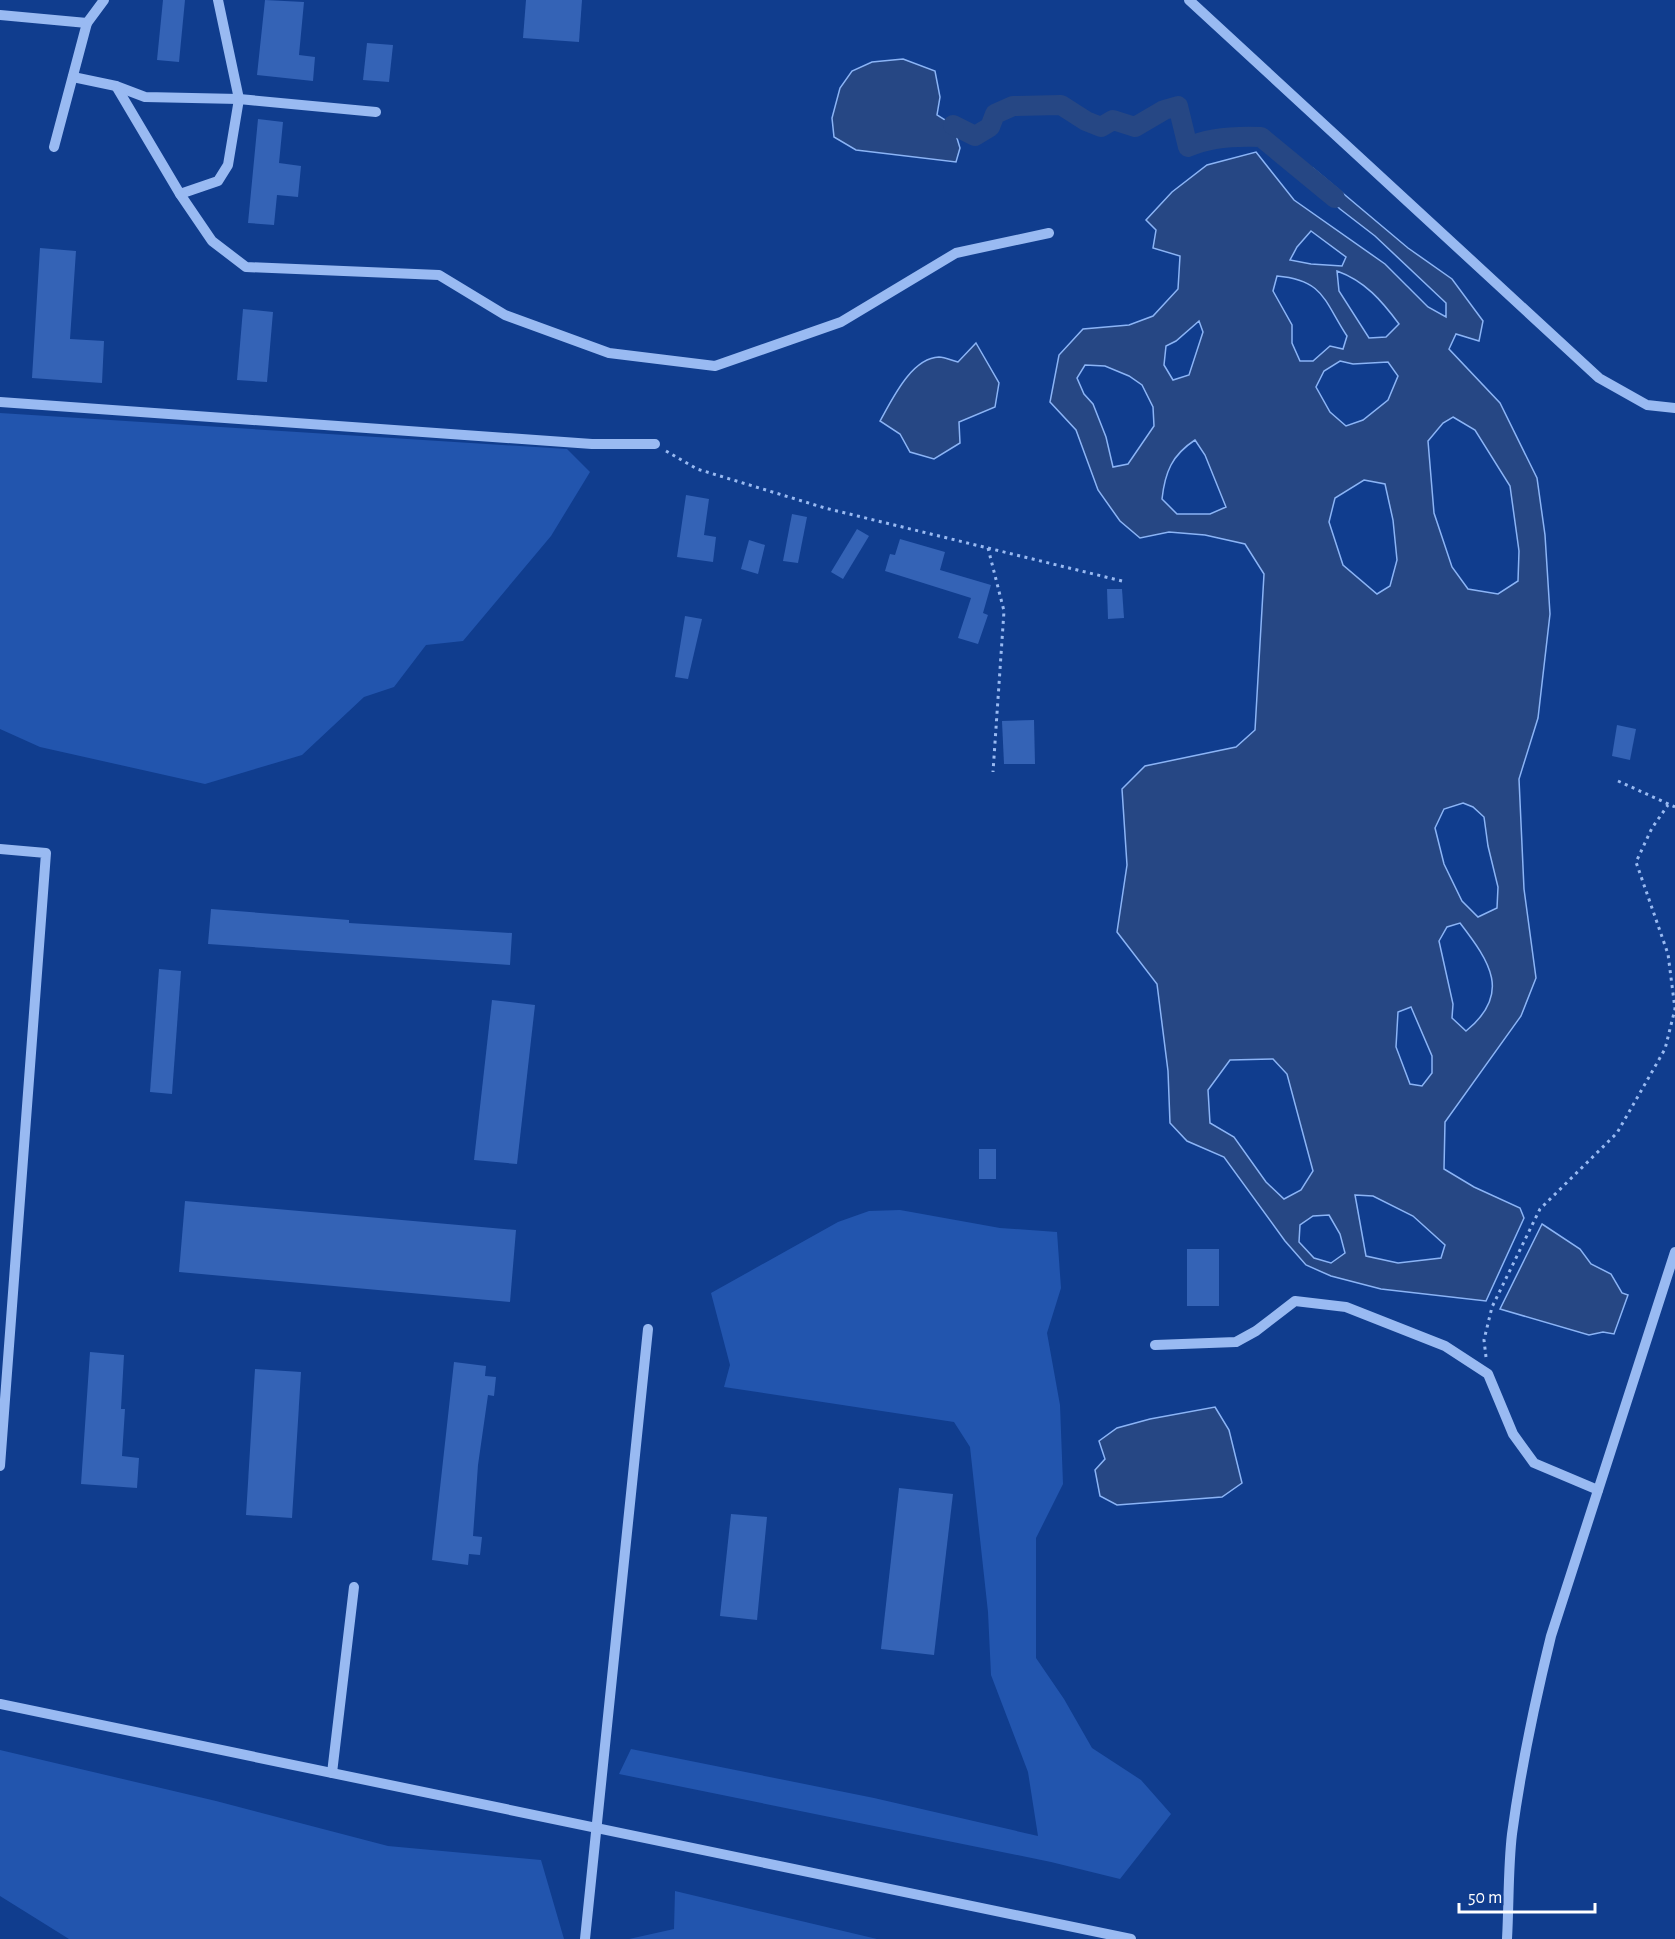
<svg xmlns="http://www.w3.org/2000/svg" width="1675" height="1939" font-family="'Alegreya Sans',sans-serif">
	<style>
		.green { fill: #2255ae }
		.water { fill: #264784; stroke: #8bb4f6; stroke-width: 1.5; fill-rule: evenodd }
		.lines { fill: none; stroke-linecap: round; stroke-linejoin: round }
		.canal { stroke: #264784; stroke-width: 20 }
		.building { fill: #3463b6 }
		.path { stroke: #99baf2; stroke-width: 3; stroke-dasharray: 3 4.5; stroke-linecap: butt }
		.minor { stroke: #99baf2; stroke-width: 10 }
	</style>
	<rect width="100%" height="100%" fill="#103d8e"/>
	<g class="green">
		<polygon points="0,413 567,449 590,472 551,536 463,641 426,645 394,687 364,697 302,755 205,784 40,747 0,729"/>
		<polygon points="900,1210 1000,1228 1057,1232 1061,1288 1047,1333 1060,1405 1063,1484 1036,1538 1036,1658 1064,1699 1092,1748 1141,1780 1171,1814 1120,1879 1051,1862 619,1774 631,1749 874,1798 1038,1836 1028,1772 991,1675 988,1612 970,1447 954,1422 724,1387 730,1365 711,1293 838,1222 869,1211"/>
		<polygon points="0,1750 216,1801 388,1846 541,1860 564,1939 69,1939 0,1896"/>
		<polygon points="675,1891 877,1939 629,1939 674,1929"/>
	</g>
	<g class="water">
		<polygon points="903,59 935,71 940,97 937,115 953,125 960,148 956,162 856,150 834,137 832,118 840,88 852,71 872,62"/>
		<path d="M 1256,152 L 1294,200 L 1385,264 L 1428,307 L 1446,317 L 1446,303 L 1375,236 L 1340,209 L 1316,186 L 1314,169 L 1408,248 L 1452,279 L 1483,321 L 1479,341 L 1456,334 L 1449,349 L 1500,403 L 1537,478 L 1545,535 L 1550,614 L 1538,718 L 1519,779 L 1524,889 L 1536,978 L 1521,1016 L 1445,1122 L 1444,1169 L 1474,1187 L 1520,1208 L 1524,1218 L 1486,1301 L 1381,1289 L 1331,1276 L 1306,1265 L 1285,1241 L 1224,1157 L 1187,1141 L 1170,1123 L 1168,1071 L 1157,984 L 1117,932 L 1127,865 L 1122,789 L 1145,766 L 1236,747 L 1255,730 L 1264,574 L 1245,544 L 1205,535 L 1169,532 L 1140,538 L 1120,521 L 1098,490 L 1076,430 L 1050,402 L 1059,355 L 1083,329 L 1129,325 L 1153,316 L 1178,289 L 1180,256 L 1153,248 L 1156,230 L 1146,220 L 1172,192 L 1207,165 ZM 1311,231 L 1346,257 L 1342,266 L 1311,264 L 1290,260 L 1297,247 ZM 1337,271 C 1365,281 1382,301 1399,324 L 1386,337 L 1369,338 L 1339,291 ZM 1277,276 C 1324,280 1324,301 1347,336 L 1343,349 L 1330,346 L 1313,361 L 1300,361 L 1292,343 L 1292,325 L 1273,291 ZM 1199,321 L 1203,332 L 1189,375 L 1173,380 L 1164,365 L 1166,346 L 1176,341 ZM 1340,361 L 1353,364 L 1388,362 L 1398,376 L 1388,400 L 1363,420 L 1346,426 L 1330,412 L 1316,387 L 1324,371 ZM 1085,365 L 1105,366 L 1129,376 L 1142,385 L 1153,407 L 1154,426 L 1128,464 L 1113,467 L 1106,437 L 1093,404 L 1084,394 L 1077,378 ZM 1453,417 L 1475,430 L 1510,486 L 1519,551 L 1518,581 L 1498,594 L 1468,589 L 1452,567 L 1434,513 L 1428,441 L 1443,423 ZM 1195,440 L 1205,455 L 1226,507 L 1210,514 L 1177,514 L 1162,499 C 1165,472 1172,455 1195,440 ZM 1364,480 L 1385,484 L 1393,520 L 1397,560 L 1390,586 L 1377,594 L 1343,565 L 1329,522 L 1335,498 ZM 1463,803 L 1473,807 L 1484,817 L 1488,846 L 1498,887 L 1497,908 L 1478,917 L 1462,901 L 1444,864 L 1435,828 L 1444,809 ZM 1460,923 C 1490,962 1512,994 1466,1031 L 1452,1018 L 1453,1004 L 1439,941 L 1447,927 ZM 1411,1007 L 1432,1056 L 1432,1073 L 1422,1086 L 1410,1084 L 1396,1047 L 1398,1012 ZM 1230,1060 L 1273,1059 L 1287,1074 L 1313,1171 L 1301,1190 L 1284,1199 L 1266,1182 L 1234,1137 L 1210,1123 L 1208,1090 ZM 1355,1195 L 1373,1196 L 1413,1216 L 1445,1245 L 1441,1258 L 1398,1263 L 1366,1256 ZM 1329,1215 L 1340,1234 L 1345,1253 L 1331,1263 L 1314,1258 L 1299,1242 L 1300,1225 L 1313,1216 Z"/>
		<path d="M 976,343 L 999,383 L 995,407 L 959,422 L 960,443 L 934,459 L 910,452 L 900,434 L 880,421 C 892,400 911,358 939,357 C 945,357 953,361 958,362 Z"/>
		<polygon points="1542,1224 1580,1249 1591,1264 1611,1274 1622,1293 1628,1295 1614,1334 1603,1332 1589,1335 1500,1309"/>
		<polygon points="1215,1407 1229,1430 1242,1483 1222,1497 1117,1505 1100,1496 1095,1470 1105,1459 1099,1441 1117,1428 1150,1419"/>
	</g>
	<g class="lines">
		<path class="canal" d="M 953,125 L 975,136 L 990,127 L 995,114 L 1013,106 L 1061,105 L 1086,121 L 1101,127 L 1113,120 L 1135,127 L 1164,110 L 1178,106 L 1188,147 C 1210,137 1237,136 1261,137 L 1335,198"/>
	</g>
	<g class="building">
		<polygon points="163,0 185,0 179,62 157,60"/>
		<polygon points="265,0 304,2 299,55 315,57 313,81 257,75"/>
		<polygon points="526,0 582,0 579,42 523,38"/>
		<polygon points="367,43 393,45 389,82 363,80"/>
		<polygon points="258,119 283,122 279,163 301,166 298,197 277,195 274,225 248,223"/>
		<polygon points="40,248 76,251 70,339 104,341 102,383 32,378"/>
		<polygon points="243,309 273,312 267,382 237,380"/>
		<polygon points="686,495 709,499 704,535 716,537 713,562 677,557"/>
		<polygon points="792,514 807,517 798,563 783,561"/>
		<polygon points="857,529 869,536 843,579 831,572"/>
		<polygon points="900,539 945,552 940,570 991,585 983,613 988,615 978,644 958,638 971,598 885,571 890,554 895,555"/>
		<polygon points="749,540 765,545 758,574 741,569"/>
		<polygon points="1107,589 1122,589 1124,618 1108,619"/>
		<polygon points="685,616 702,619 688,679 675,677"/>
		<polygon points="1034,720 1035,764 1004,764 1002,721"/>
		<polygon points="1617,725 1636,729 1630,760 1612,756"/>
		<polygon points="211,909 349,920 349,923 512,933 510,965 208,944"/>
		<polygon points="159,969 181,971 172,1094 150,1092"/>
		<polygon points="492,1000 535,1005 517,1164 474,1160"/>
		<rect x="979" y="1149" width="17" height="30"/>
		<polygon points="185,1201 516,1230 510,1302 179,1272"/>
		<rect x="1187" y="1249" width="32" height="57"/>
		<polygon points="90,1352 124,1355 121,1409 125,1409 122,1456 139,1458 137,1488 81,1484"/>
		<polygon points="454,1362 486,1366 485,1376 496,1377 494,1396 488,1395 478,1465 473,1536 482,1537 480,1555 469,1554 468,1565 432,1560"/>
		<polygon points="255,1369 301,1372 292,1518 246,1515"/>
		<polygon points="899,1488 953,1494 934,1655 881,1649"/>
		<polygon points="731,1514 767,1517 757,1620 720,1616"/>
	</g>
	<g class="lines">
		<g class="path">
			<polyline points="666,451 697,469 825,508 1122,581"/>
			<polyline points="988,548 1004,611 993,772"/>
			<polyline points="1618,781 1675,807"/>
			<polyline points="1486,1357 1484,1340 1492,1307 1540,1209 1617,1133 1665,1049 1675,1009 1668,954 1636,862 1652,828 1668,805"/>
		</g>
		<g class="minor">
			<polyline points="1189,0 1599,378 1647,405 1675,408"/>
			<polyline points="0,15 87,23"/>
			<polyline points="73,77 116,86 145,97 239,99 376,112"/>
			<polyline points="116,86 180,194 212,241 246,267 439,275 505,315 609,353 715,366 841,322 956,253 1049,233"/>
			<polyline points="54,147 87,23 104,0"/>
			<polyline points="180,194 218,181 228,165 239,99 218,0"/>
			<polyline points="0,402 592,444 655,444"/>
			<polyline points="0,849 46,853 0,1466"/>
			<polyline points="1155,1345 1236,1342 1256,1331 1295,1301 1346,1307 1445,1346 1488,1374 1513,1434 1534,1463 1598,1490"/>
			<polyline points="0,1704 1131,1939"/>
			<polyline points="332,1773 354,1587"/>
			<polyline points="585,1939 648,1329"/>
			<path d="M 1507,1939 C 1509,1904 1508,1868 1512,1834 C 1521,1767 1535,1701 1551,1636 L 1675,1252"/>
		</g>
	</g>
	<path d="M1459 1903v9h136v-9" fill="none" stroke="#ffffff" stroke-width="3"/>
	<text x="1468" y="1903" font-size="18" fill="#ffffff" stroke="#103d8e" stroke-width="4.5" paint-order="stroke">50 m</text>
</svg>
